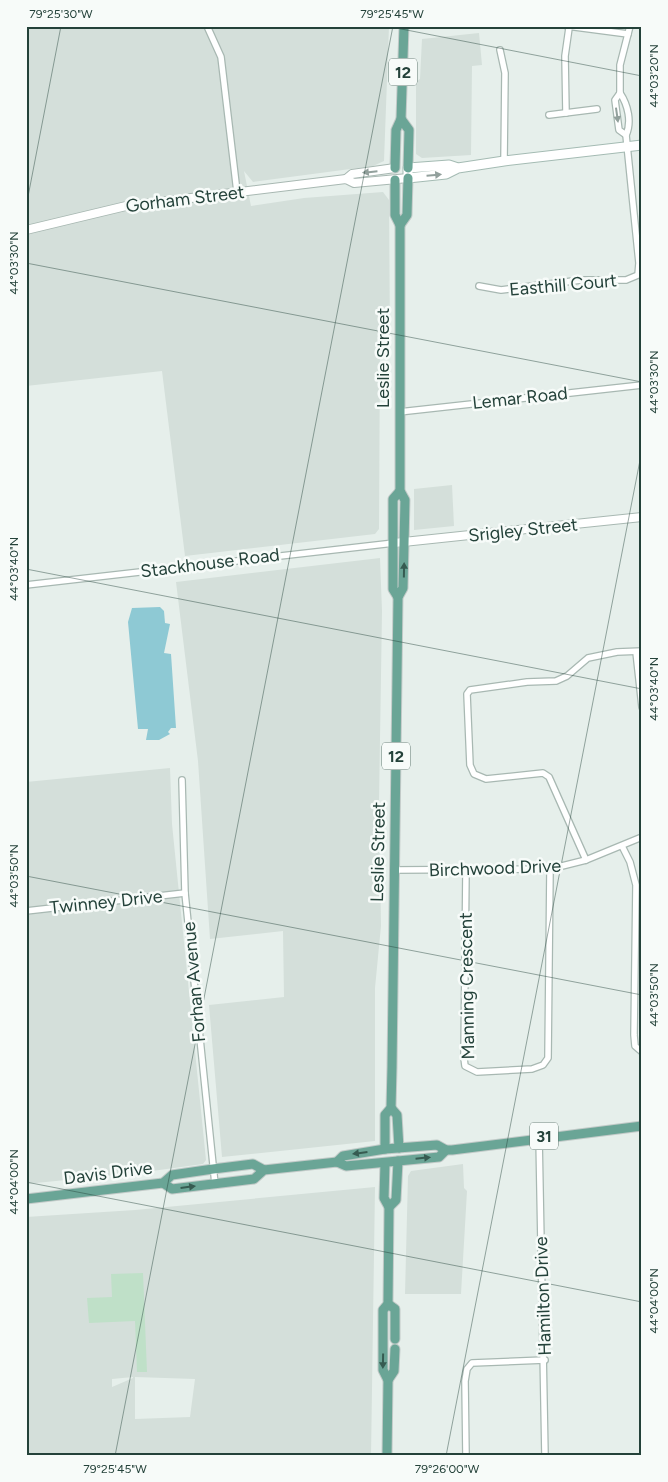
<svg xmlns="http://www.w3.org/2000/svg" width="668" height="1482" font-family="Figtree,sans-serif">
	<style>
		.built { fill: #d4dfda; fill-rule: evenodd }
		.green { fill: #bfe0c8 }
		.water { fill: #8ec9d4 }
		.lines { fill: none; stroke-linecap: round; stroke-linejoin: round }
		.minor-casing { stroke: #a8b8b2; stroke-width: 8 }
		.tertiary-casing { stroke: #a8b8b2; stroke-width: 10 }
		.secondary-casing { stroke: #a4bbb3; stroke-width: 11 }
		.primary-casing { stroke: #c2cac8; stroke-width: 11 }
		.minor { stroke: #fff; stroke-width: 5.5 }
		.tertiary { stroke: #fff; stroke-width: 8 }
		.secondary { stroke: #fff; stroke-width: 9 }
		.primary { stroke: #6aa596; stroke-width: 9 }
		.oneway { fill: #92a09c }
		.oneway2 { fill: #365b51 }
		.ticks { fill: none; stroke: #24423a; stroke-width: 1; stroke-opacity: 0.45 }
		.labels { text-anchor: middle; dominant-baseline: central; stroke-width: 5; stroke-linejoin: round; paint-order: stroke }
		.shield { fill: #f7fbf9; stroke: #637a73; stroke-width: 1 }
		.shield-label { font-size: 16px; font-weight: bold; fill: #24423a }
		.street-label { font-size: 18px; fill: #24423a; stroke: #f7fbf9 }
		.neatline { fill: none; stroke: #24423a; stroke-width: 2 }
		.ticks-label { font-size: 12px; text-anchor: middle; fill: #24423a }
	</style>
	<rect width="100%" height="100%" fill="#e6efeb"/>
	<g class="built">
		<polygon points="26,26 389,26 384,161 373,166 253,182 244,171 251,206 304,198 383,192 389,200 390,344 380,345 379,529 375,534 185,556 162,371 26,386"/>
		<polygon points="479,33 482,65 472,66 471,155 422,158 416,154 416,82 420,79 422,39"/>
		<polygon points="452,485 454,526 414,530 414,489"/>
		<polygon points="380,558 382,611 379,803 381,926 375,988 375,1141 222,1157 209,1005 284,997 283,931 210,939 198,761 176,582"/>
		<polygon points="170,768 172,824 206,1160 203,1164 145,1172 26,1184 26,782"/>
		<polygon points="463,1164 464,1188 467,1191 461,1294 405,1294 408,1176 411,1171"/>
		<path d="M 375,1187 L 371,1456 L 26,1456 L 26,1217 L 135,1210 ZM 133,1377 L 133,1378 L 112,1387 L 112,1379 ZM 135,1377 L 195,1379 L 190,1417 L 135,1419 Z"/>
	</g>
	<polygon class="green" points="143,1273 147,1372 137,1372 135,1321 89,1323 87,1298 112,1297 111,1274"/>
	<polygon class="water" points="160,607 164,611 165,623 170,624 164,653 171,654 176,728 171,728 168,732 170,734 159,740 146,740 148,729 138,729 128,622 132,608"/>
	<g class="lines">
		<g class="minor-casing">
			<g id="minor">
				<polyline points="207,26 221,57 237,192"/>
				<polyline points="567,26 628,34"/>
				<polyline points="500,50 505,73 504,161"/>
				<polyline points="566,113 565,56 569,28"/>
				<polyline points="549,115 597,109"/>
				<polyline points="626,135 619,130 615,100 620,93 620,65 630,26"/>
				<path d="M 479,286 L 501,290 L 581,280 L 626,280 L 638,275 L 639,263 L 626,135 C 632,122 628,105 620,93"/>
				<polyline points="399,412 642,385"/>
				<polyline points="26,585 394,543"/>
				<polyline points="636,652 642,707"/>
				<polyline points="182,780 185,893 215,1184"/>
				<polyline points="622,846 630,862 636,885 634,1035 635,1046 642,1052"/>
				<polyline points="586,860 549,777 543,773 486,779 474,774 470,765 467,694 470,690 527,682 556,681 567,676 588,658 617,652 642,651"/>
				<polyline points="394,870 550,869 586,860 642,837"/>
				<polyline points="466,870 464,1058 465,1066 477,1072 532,1069 543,1065 548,1058 550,869"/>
				<polyline points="26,911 185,893"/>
				<polyline points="539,1137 545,1456"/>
				<polyline points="466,1456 465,1381 467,1369 472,1363 545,1360"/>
			</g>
		</g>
		<g class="tertiary-casing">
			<g id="tertiary">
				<polyline points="346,179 352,174 395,168"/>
				<polyline points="26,230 126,206 346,179 354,183 408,178"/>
				<polyline points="394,543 642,517"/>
			</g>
		</g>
		<g class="secondary-casing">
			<polyline id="secondary" points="458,168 449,165 408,168 408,178 446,174 458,168 504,161 642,145"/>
		</g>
		<g class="primary-casing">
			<g id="primary">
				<polyline points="401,119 409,130 408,168"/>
				<polyline points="395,168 396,130 401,119 404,26"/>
				<polyline points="400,225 407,215 408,178"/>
				<polyline points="398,597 393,589 393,499 400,491"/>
				<polyline points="391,1108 397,1115 399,1148"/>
				<polyline points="385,1149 385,1115 391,1108 392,1067 398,597 403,588 405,500 400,491 400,225 395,215 395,180"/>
				<polyline points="337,1162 343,1156 385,1149 437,1145 446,1150 452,1150 642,1126"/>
				<polyline points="385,1163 384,1198 389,1207 388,1304 383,1310 383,1370 388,1380 387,1456"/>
				<polyline points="163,1183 172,1189 254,1179 264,1170 337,1162 346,1166 398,1161 439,1157 446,1150"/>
				<polyline points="26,1199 163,1183 172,1175 213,1169 253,1164 264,1170"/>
				<polyline points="389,1207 396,1200 398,1161"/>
				<polyline points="388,1304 395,1309 395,1339"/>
				<polyline points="388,1380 394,1371 395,1349"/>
			</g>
		</g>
		<use href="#minor" class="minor"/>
		<use href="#tertiary" class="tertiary"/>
		<use href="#secondary" class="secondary"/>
		<use href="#primary" class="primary"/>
	</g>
	<defs><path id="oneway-solid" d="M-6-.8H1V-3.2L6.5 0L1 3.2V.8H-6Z" transform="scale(1.25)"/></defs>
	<g class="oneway">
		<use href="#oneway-solid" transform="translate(617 115) rotate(82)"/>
		<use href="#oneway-solid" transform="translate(370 172) rotate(174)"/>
		<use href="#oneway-solid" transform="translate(434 175) rotate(-5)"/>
	</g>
	<g class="oneway2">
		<use href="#oneway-solid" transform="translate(404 570) rotate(-89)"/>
		<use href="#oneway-solid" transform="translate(360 1153) rotate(173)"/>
		<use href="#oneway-solid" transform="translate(423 1158) rotate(-6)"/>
		<use href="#oneway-solid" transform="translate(188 1187) rotate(-7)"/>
		<use href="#oneway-solid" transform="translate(383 1361) rotate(91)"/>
	</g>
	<path class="ticks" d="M 386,26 L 642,76M 26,207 L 61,26M 26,263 L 642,382M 26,569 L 642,689M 26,876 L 642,995M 26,1182 L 642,1302M 115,1456 L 393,26M 446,1456 L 642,450"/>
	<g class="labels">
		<g class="shield">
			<rect x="389" y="58.5" width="28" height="27" rx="4"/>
			<rect x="382" y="742.5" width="28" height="27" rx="4"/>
			<rect x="530" y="1122.5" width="28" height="27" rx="4"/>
		</g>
		<g class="shield-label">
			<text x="403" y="72">12</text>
			<text x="396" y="756">12</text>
			<text x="544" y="1136">31</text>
		</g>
		<g class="street-label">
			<text transform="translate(185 199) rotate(-7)">Gorham Street</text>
			<text transform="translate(563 285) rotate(-5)">Easthill Court</text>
			<text transform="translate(383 358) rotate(-90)">Leslie Street</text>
			<text transform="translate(520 398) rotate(-6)">Lemar Road</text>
			<text transform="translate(523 530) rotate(-6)">Srigley Street</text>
			<text transform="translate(210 563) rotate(-7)">Stackhouse Road</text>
			<text transform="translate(378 852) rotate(-89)">Leslie Street</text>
			<text transform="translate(495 868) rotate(-2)">Birchwood Drive</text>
			<text transform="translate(106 902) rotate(-6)">Twinney Drive</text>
			<text transform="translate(194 982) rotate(-95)">Forhan Avenue</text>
			<text transform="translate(467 986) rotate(-91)">Manning Crescent</text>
			<text transform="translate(108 1173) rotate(-7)">Davis Drive</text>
			<text transform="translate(543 1296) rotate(-92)">Hamilton Drive</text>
		</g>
	</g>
	<rect width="668" height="1482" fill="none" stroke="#f7fbf9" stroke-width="55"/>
	<rect x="28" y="28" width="612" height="1426" class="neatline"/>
	<g class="ticks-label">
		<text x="61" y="18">79°25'30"W</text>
		<text x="392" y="18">79°25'45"W</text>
		<text transform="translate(654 76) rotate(-90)" y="4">44°03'20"N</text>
		<text transform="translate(14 263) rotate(-90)" y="4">44°03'30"N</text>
		<text transform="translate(654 382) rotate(-90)" y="4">44°03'30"N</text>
		<text transform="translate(14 569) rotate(-90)" y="4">44°03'40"N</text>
		<text transform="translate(654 689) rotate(-90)" y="4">44°03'40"N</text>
		<text transform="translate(14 876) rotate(-90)" y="4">44°03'50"N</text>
		<text transform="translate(654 995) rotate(-90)" y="4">44°03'50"N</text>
		<text transform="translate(14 1182) rotate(-90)" y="4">44°04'00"N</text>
		<text transform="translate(654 1301) rotate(-90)" y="4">44°04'00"N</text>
		<text x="115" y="1473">79°25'45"W</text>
		<text x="447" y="1473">79°26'00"W</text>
	</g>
</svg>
